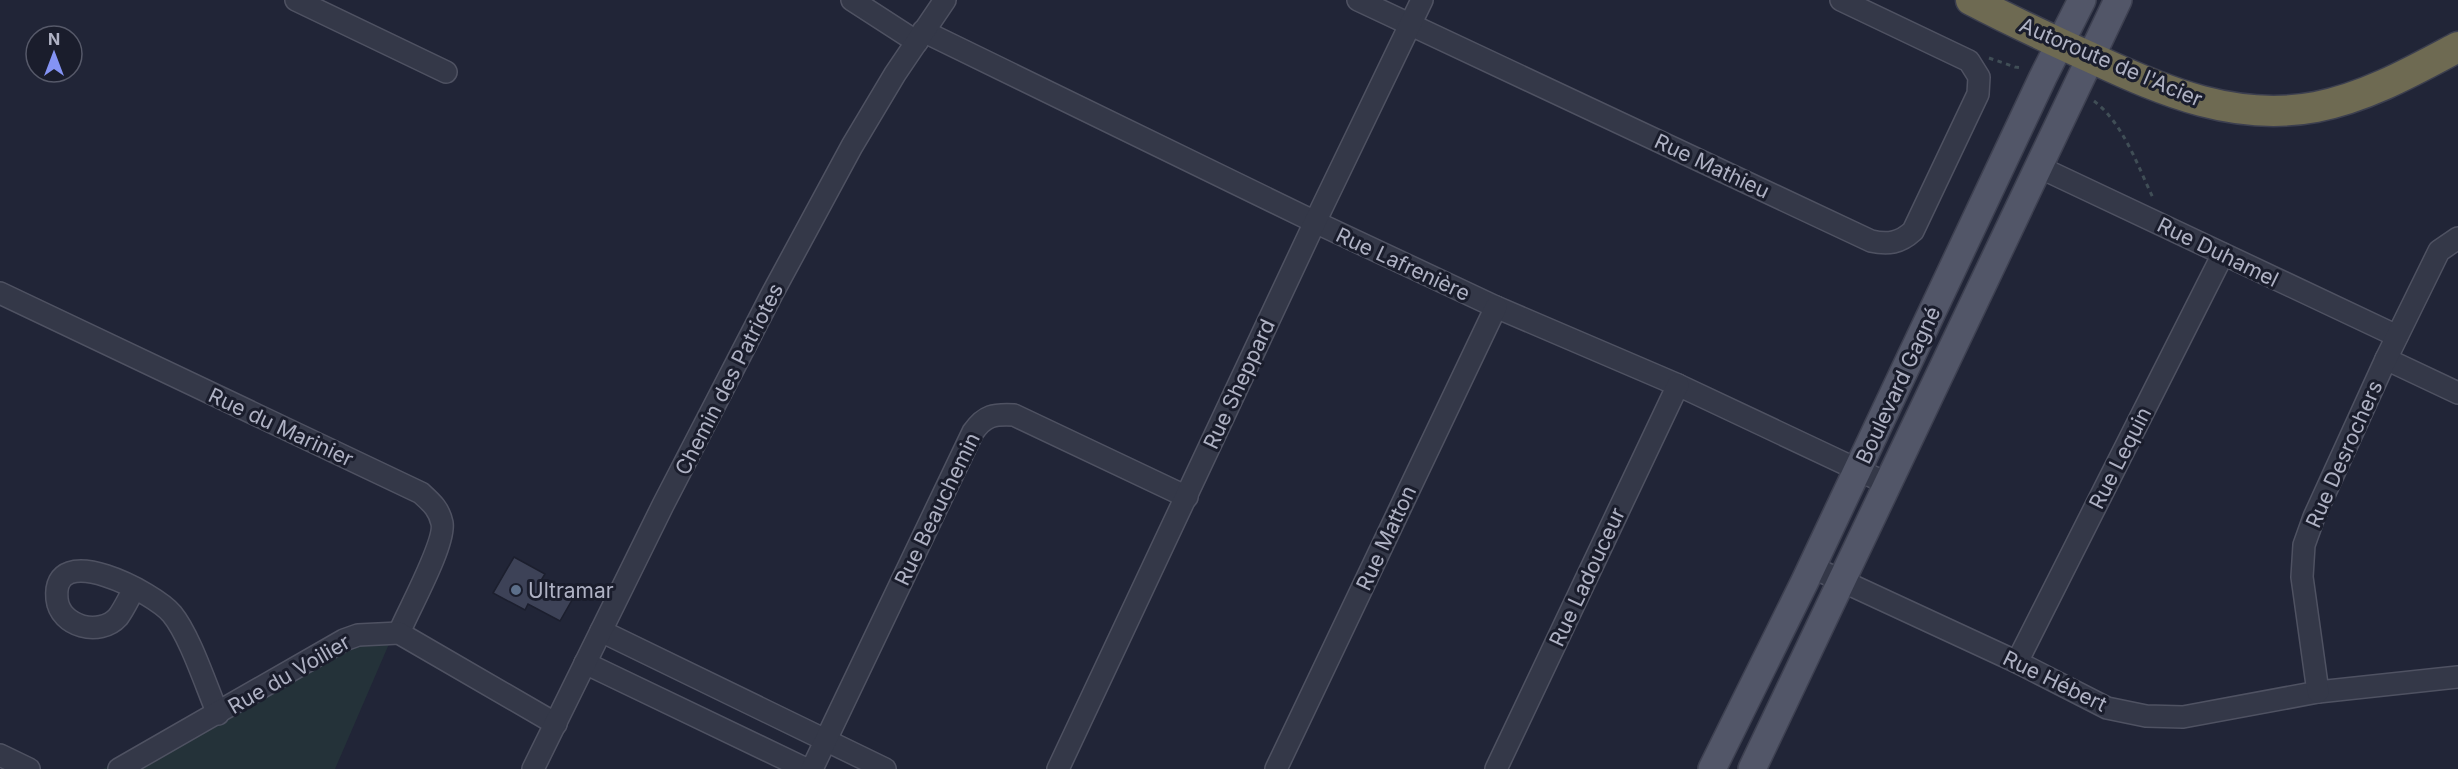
<svg xmlns="http://www.w3.org/2000/svg" width="2458" height="769" font-family="Inter,sans-serif">
	<style>
		.green { fill: #243239 }
		.building { fill: #3d4257; stroke: #1c1f2e; stroke-width: 1.5 }
		.lines { fill: none; stroke-linecap: round; stroke-linejoin: round }
		.minor-casing { stroke: #4f5262; stroke-width: 24 }
		.major-casing { stroke: #3e4151; stroke-width: 30 }
		.highway-casing { stroke: #3c3f4f; stroke-width: 33 }
		.path { stroke: #404e56; stroke-width: 3; stroke-dasharray: 4.5 4.5; stroke-linecap: butt }
		.minor { stroke: #343848; stroke-width: 21 }
		.major { stroke: #525668; stroke-width: 27 }
		.highway { stroke: #6e6a52; stroke-width: 30 }
		.service-dot { fill: #5c6f8a; stroke: #1a1d2c; stroke-width: 2 }
		.labels { text-anchor: middle; dominant-baseline: central; stroke-width: 6; stroke-linejoin: round; paint-order: stroke }
		.street-label { font-size: 21px; fill: #afb2c4; stroke: #1a1d2c }
		.poi-label { font-size: 21px; fill: #afb2c4; stroke: #1a1d2c; text-anchor: start }
	</style>
	<rect width="100%" height="100%" fill="#212537"/>
	<polygon class="green" points="360,629 395,630 335,769 103,769"/>
	<polygon class="building" points="514,557 545,574 540,582 572,600 560,621 528,604 525,610 493,593"/>
	<g class="lines">
		<g class="minor-casing">
			<g id="minor">
				<polyline points="296,0 446,72"/>
				<polyline points="852,0 917,42"/>
				<path d="M 1358,0 L 1871,241 C 1888,245 1900,243 1913,231 L 1978,94 L 1979,77 L 1969,61 L 1841,0"/>
				<polyline points="923,31 1315,222 1496,307 1678,385 1888,484"/>
				<polyline points="2039,167 2397,336"/>
				<path d="M 0,293 L 421,493 C 432,503 439,509 442,523 C 446,543 408,611 399,633"/>
				<polyline points="2386,359 2458,393"/>
				<polyline points="1812,567 2017,662 2107,708 2146,716 2183,717 2318,692 2458,677"/>
				<path d="M 134,589 C 129,598 124,609 118,617 C 100,637 60,627 57,599 C 51,538 155,593 172,614 C 190,636 206,686 218,714"/>
				<polyline points="601,631 885,769"/>
				<polyline points="2017,662 2223,254"/>
				<polyline points="585,663 806,769"/>
				<polyline points="2318,692 2302,577 2304,545 2314,517 2386,359 2439,251 2458,238"/>
				<polyline points="0,755 29,769"/>
				<polyline points="119,769 344,640 358,635 399,633 556,724"/>
				<polyline points="533,769 663,505 772,294 852,146 895,74 945,0"/>
				<path d="M 812,769 L 973,432 C 985,415 994,414 1014,415 L 1187,497"/>
				<polyline points="1058,769 1315,222 1422,0"/>
				<polyline points="1276,769 1496,307"/>
				<polyline points="1496,769 1678,385"/>
			</g>
		</g>
		<g class="major-casing">
			<g id="major">
				<polyline points="1712,769 1805,581 2043,77 2082,0"/>
				<polyline points="1752,769 2118,0"/>
			</g>
		</g>
		<g class="highway-casing">
			<path id="highway" d="M 1971,0 C 2011,21 2052,40 2094,59 C 2165,92 2236,122 2316,107 C 2367,97 2413,71 2458,47"/>
		</g>
		<g class="path">
			<polyline points="1989,58 2015,67 2023,68"/>
			<path d="M 2094,101 C 2124,124 2138,167 2154,200"/>
		</g>
		<use href="#minor" class="minor"/>
		<use href="#major" class="major"/>
		<use href="#highway" class="highway"/>
	</g>
	<circle class="service-dot" cx="516" cy="590" r="6"/>
	<g class="labels">
		<g class="street-label">
			<text transform="translate(2111 62) rotate(23)">Autoroute de l'Acier</text>
			<text transform="translate(1712 166) rotate(25)">Rue Mathieu</text>
			<text transform="translate(2218 252) rotate(26)">Rue Duhamel</text>
			<text transform="translate(1403 264) rotate(25)">Rue Lafrenière</text>
			<text transform="translate(729 379) rotate(-63)">Chemin des Patriotes</text>
			<text transform="translate(1239 384) rotate(-65)">Rue Sheppard</text>
			<text transform="translate(1898 385) rotate(-65)">Boulevard Gagné</text>
			<text transform="translate(281 427) rotate(25)">Rue du Marinier</text>
			<text transform="translate(2344 454) rotate(-66)">Rue Desrochers</text>
			<text transform="translate(2120 458) rotate(-63)">Rue Lequin</text>
			<text transform="translate(937 509) rotate(-64)">Rue Beauchemin</text>
			<text transform="translate(1386 538) rotate(-65)">Rue Matton</text>
			<text transform="translate(1587 577) rotate(-65)">Rue Ladouceur</text>
			<text transform="translate(289 674) rotate(-30)">Rue du Voilier</text>
			<text transform="translate(2055 681) rotate(26)">Rue Hébert</text>
		</g>
		<g class="poi-label">
			<text x="528" y="590">Ultramar</text>
		</g>
	</g>
	<g transform="translate(54 54)"><circle r="28" fill="#1a1d2c" stroke="#565969" stroke-width="1.5"/>
	<path d="M0-4.5L10 22L0 15L-10 22Z" fill="#8493f4"/>
	<text y="-9" font-size="16" font-weight="bold" text-anchor="middle" fill="#afb2c4">N</text>
	</g>
</svg>
